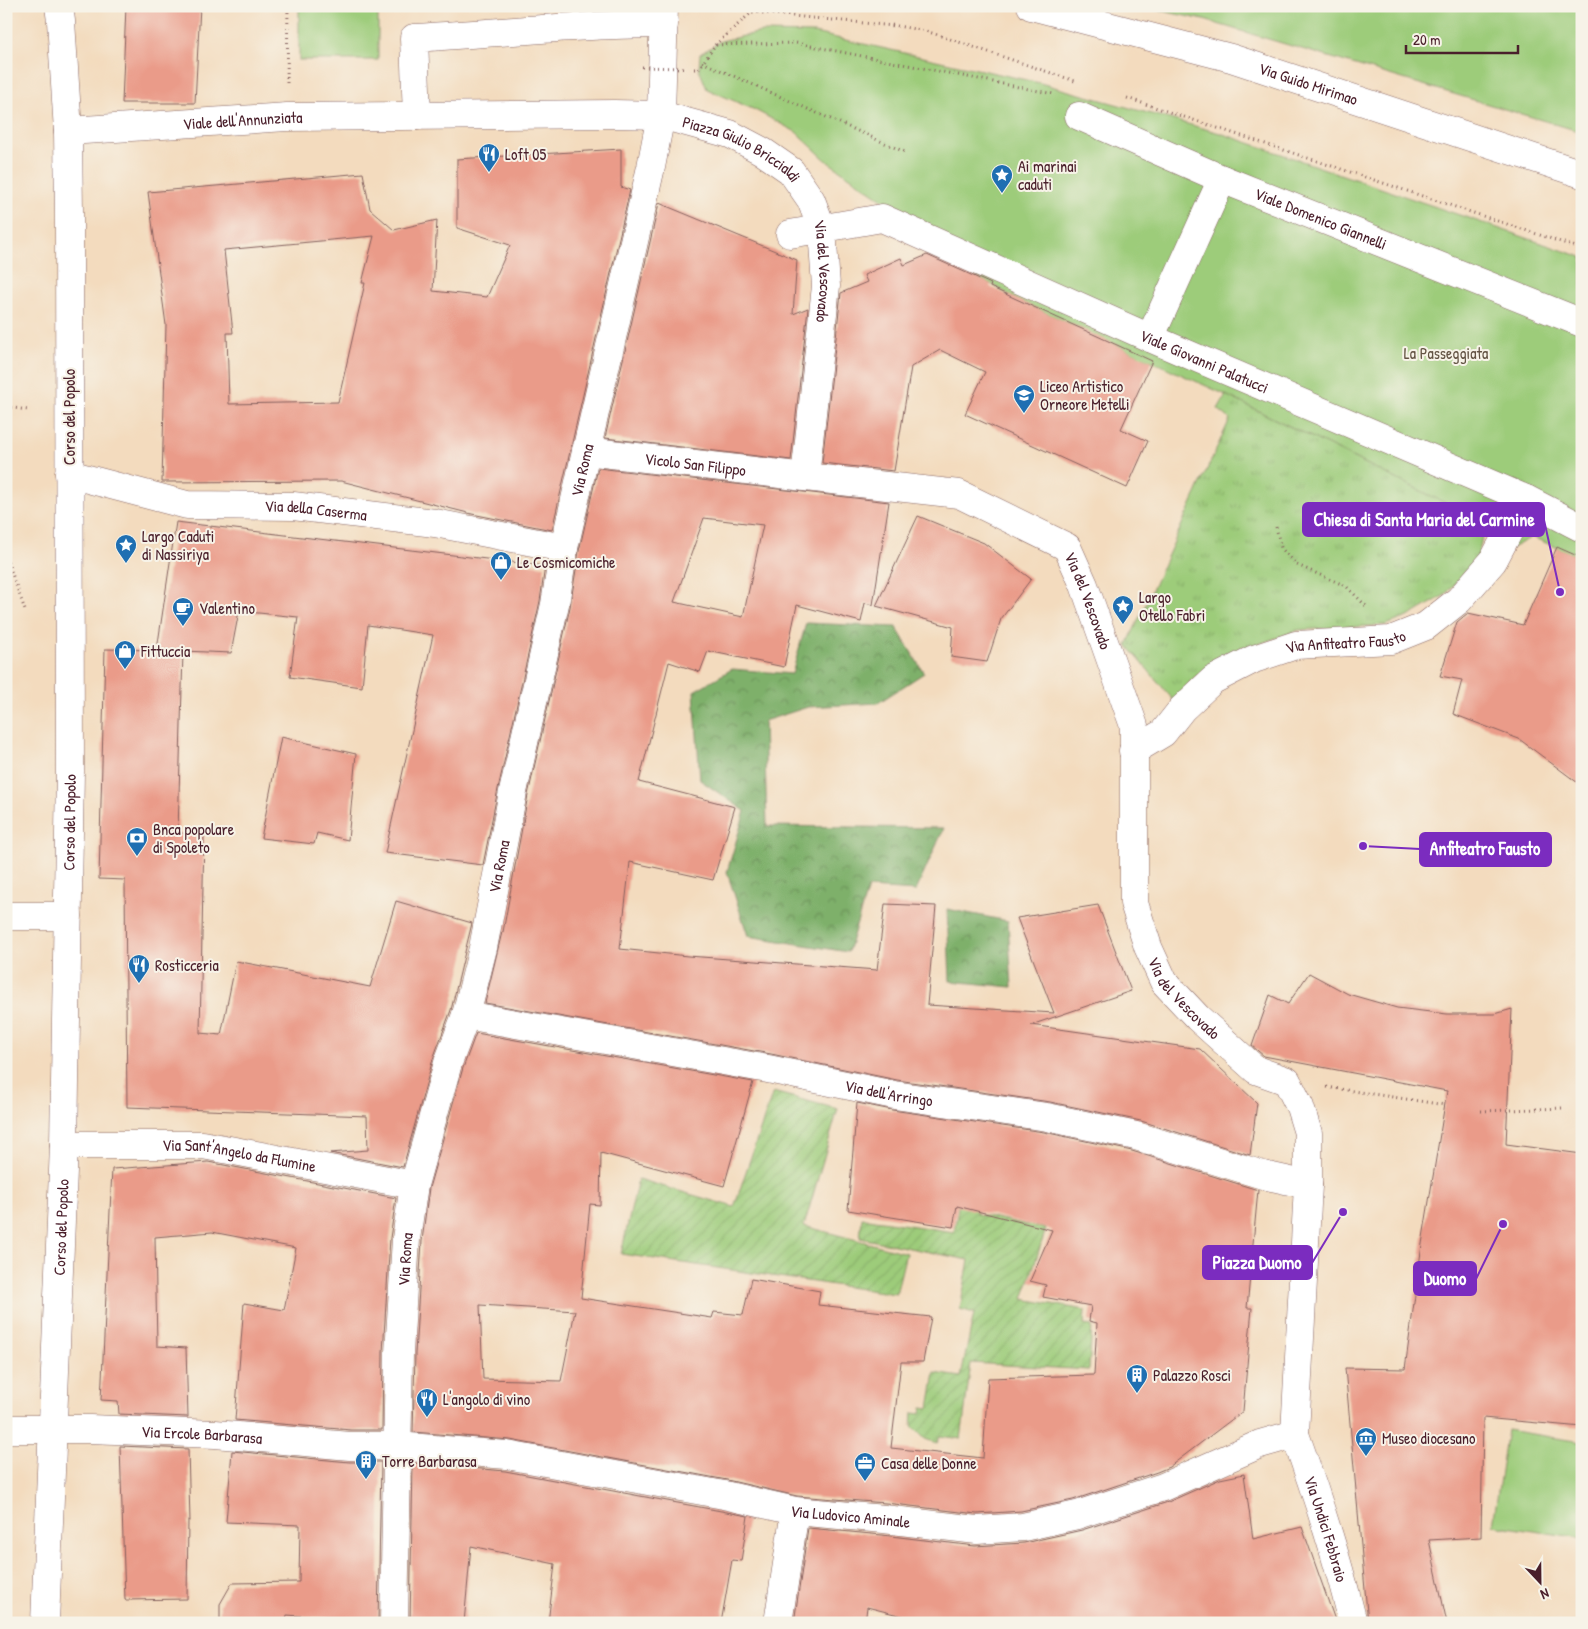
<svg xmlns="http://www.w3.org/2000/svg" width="1588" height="1629" font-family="'Patrick Hand',sans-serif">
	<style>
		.grass { fill: url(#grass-tufts); stroke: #747652 }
		.forest { fill: url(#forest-crowns); stroke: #64684a }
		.park { fill: #9dcc7a; stroke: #747652 }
		.garden { fill: url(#garden-furrows); stroke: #747652 }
		.building { fill: #ea9b89; fill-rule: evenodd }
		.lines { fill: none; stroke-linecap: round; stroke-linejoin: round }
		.minor-casing { stroke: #85615e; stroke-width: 29 }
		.path { stroke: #85615e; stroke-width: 3; stroke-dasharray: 1 4; stroke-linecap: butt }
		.minor { stroke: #fff; stroke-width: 28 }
		.path-bridge { stroke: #85615e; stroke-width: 3; stroke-dasharray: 1 4; stroke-linecap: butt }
		.labels { text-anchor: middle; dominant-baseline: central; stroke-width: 4; stroke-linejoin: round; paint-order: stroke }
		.street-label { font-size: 16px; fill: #4a1f2b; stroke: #f7f3e8 }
		.poi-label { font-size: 16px; fill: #4a1f2b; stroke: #f7f3e8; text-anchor: start }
		.park-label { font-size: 16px; fill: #635343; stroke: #f7f3e8 }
		.leader { fill: none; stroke: #7b2cbf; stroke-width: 2 }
		.callout-dot { fill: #7b2cbf; stroke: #f7f3e8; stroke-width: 2 }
		.callout { fill: #7b2cbf; stroke: #7b2cbf; stroke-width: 2 }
		.callout-label { font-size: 18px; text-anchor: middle; font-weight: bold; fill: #fff }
	</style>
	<defs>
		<pattern id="grass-tufts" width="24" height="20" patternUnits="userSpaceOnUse" patternTransform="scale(1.25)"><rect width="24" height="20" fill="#9dcc7a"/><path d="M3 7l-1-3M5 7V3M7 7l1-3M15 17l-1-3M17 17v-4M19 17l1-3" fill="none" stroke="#89af6a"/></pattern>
		<pattern id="forest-crowns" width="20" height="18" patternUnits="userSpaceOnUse" patternTransform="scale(1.25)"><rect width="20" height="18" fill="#7eb06a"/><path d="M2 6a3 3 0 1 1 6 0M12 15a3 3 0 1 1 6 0" fill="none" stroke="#698f57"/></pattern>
		<pattern id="garden-furrows" width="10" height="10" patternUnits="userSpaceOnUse" patternTransform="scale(1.25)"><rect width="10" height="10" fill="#9dcc7a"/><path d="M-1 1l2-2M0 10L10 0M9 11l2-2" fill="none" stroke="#89af6a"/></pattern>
	</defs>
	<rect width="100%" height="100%" fill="#f7f3e8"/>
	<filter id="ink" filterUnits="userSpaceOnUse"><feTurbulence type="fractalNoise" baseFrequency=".02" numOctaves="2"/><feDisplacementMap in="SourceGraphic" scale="10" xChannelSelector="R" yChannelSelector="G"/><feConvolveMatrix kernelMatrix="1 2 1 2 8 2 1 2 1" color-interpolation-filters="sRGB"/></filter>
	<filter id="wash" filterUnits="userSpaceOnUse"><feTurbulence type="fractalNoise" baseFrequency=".0096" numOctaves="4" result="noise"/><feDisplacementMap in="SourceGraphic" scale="20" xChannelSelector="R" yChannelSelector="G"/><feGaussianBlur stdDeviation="1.12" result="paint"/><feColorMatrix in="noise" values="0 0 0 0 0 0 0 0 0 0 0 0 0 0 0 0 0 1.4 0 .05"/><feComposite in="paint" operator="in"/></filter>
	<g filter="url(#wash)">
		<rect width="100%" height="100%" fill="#f3dbbe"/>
		<polygon class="grass" points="1226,395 1485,522 1478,557 1445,595 1408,617 1386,625 1299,630 1230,654 1196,676 1174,701 1127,645 1230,419 1218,409"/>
		<g class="forest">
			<polygon points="806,623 896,627 924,673 878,703 808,707 764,721 767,826 944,828 916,891 868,888 848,952 748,936 727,872 745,811 700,780 694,691 732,669 792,674"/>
			<polygon points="947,909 1008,921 1012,987 950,981"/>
		</g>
		<g class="park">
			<rect x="299" y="6" width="79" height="54"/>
			<polygon points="1139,6 1582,6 1582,132 1204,20"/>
			<polygon points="762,32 814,33 1040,83 1220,133 1582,257 1582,558 1532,537 1510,549 1490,543 1484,522 1226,395 1018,300 991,284 928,255 937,229 891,205 828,162 796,132 755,110 707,89 699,69 700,54 721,41"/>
			<polygon points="1507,1430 1582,1442 1582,1538 1493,1525"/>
		</g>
		<g class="garden">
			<polygon points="773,1092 838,1109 804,1226 906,1253 896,1294 621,1254 638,1179 734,1207"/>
			<polygon points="966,1161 977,1164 977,1214 1046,1229 1023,1299 1085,1310 1084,1325 1092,1326 1089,1370 971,1363 961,1439 940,1436 937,1443 925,1439 912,1426 913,1413 921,1414 922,1407 929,1408 935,1373 961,1377 974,1313 960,1309 969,1260 860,1238 862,1218 954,1232"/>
		</g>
		<g id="blocks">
			<g class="building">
				<polygon points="126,6 200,6 195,103 122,103"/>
				<path d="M 621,149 L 621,187 L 630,190 L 552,530 L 472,514 L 341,481 L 162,482 L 166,325 L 148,192 L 363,173 L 370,209 L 394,230 L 437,220 L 433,291 L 487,297 L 510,245 L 457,228 L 457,159 ZM 374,236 L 362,283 L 365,283 L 338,402 L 229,404 L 227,333 L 233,333 L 224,250 Z"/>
				<polygon points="659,203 797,260 793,314 808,308 791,460 605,438"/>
				<polygon points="927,255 991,284 990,287 1152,361 1121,429 1148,441 1127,488 965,414 985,372 940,350 911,367 894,471 822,463 841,293 867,282 864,275 901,258 904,265"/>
				<path d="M 598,468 L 889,502 L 873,605 L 865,603 L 861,622 L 797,605 L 784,667 L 708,651 L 700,672 L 669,662 L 639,782 L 735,807 L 713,880 L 630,862 L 620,949 L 688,956 L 877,970 L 885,904 L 936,906 L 927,1005 L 1054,1013 L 1017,918 L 1098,905 L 1131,991 L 1031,1025 L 1200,1049 L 1257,1103 L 1250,1155 L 1141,1121 L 1050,1102 L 897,1080 L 771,1054 L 485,1003 L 502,932 L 503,932 L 528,795 L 570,607 L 579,551 ZM 704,518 L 763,525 L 743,617 L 674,602 Z"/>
				<polygon points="918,516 984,543 1031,579 1001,619 987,662 951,657 953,627 876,606"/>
				<polygon points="176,522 545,566 540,601 498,789 483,865 385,853 433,635 368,625 362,687 290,677 298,617 239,611 231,653 183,651 178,833 204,834 200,1033 221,1035 236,961 370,987 396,901 472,923 451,1010 433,1059 403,1167 330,1153 368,1150 367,1116 127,1107 125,880 99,879 105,649 157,650"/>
				<polygon points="1557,547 1582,558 1582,786 1519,739 1453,714 1462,680 1440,676 1457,622 1468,613 1523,625"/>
				<polygon points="281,737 356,754 348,840 317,833 314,844 261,838"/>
				<polygon points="1309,973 1348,994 1397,1008 1447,1014 1495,1014 1512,1009 1506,1144 1582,1154 1582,1427 1483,1418 1481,1537 1429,1540 1447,1623 1368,1623 1345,1368 1405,1369 1422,1244 1447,1091 1264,1056 1252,1046 1270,995 1288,1004"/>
				<path d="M 476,1033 L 753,1082 L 724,1186 L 601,1153 L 600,1205 L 590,1204 L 581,1298 L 712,1318 L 714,1312 L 743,1315 L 751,1279 L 820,1291 L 818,1305 L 931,1317 L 923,1362 L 901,1362 L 891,1448 L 983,1458 L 988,1378 L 1094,1375 L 1097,1323 L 1089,1321 L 1091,1306 L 1043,1297 L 1046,1285 L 1030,1281 L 1052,1230 L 957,1206 L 953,1227 L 848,1210 L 857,1103 L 892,1110 L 1044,1132 L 1132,1151 L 1258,1190 L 1247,1308 L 1252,1308 L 1243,1411 L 1169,1467 L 1157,1472 L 1073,1500 L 1021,1511 L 977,1514 L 886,1503 L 797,1496 L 727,1480 L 510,1440 L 413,1432 L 415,1354 L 422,1241 L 429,1188 L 463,1068 ZM 480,1305 L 575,1311 L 561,1381 L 483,1379 Z"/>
				<polygon points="208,1162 396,1198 390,1238 383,1352 382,1430 351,1430 235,1420 244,1303 284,1310 296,1248 212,1232 155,1237 157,1346 186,1348 188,1417 119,1414 118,1401 101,1400 112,1169"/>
				<polygon points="120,1446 188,1449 190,1521 188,1520 187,1599 125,1600"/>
				<polygon points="232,1451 349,1462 381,1462 378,1622 287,1615 285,1623 220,1623 220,1604 232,1583 299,1582 300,1525 226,1522"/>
				<polygon points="413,1463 505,1471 748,1516 741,1561 732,1560 721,1623 548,1623 555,1564 471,1546 464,1623 410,1623"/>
				<polygon points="1244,1474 1253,1539 1302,1527 1336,1623 930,1623 867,1607 865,1623 794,1623 808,1528 882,1535 975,1546 1024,1543 1082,1530 1168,1502 1220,1479"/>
			</g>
		</g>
	</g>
	<g filter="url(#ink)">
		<use href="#blocks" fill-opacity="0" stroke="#85615e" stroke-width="1"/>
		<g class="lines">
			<g class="minor-casing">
				<g id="minor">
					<path id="s1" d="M 1031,6 L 1231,58 L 1582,174"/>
					<path d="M 417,116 L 414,38 C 497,33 580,24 664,24"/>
					<polyline points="1079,116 1222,179"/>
					<path id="s2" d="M 68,131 L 287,117 L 614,114 L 661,115 L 730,134 L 762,151 L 791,171 L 811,200 L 822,229 L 826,286 L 805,477 L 959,494 L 1067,547 L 1084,585 L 1134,726 L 1134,903 L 1148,947 L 1164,982 L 1198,1018 L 1256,1070 L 1287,1081 L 1300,1107 L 1308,1133 L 1308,1185 L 1295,1434 C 1317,1496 1338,1559 1353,1623"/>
					<path id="s3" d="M 790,234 L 882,218 L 1150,338 L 1526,499 L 1582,528"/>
					<path id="s4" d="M 1150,338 L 1222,179 L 1582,323"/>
					<path id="s5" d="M 586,451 L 805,477"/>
					<path id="s6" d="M 69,474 L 187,505 L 293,506 L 435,523 L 564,548"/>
					<path id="s7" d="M 1133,751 L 1163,733 L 1182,709 L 1213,680 L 1254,659 L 1296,645 L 1391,640 L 1426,626 L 1459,600 L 1493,561 L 1526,499"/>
					<polyline points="6,916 68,916"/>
					<path id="s8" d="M 466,1015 L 768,1069 L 894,1095 L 1047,1117 L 1136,1136 L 1263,1175 L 1308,1185"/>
					<path id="s9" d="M 64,1145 L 203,1145 L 414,1185"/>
					<path id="s10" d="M 6,1429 L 90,1429 L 215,1434 L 350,1446 L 397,1446 L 507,1455 L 724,1495 L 795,1511 L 884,1519 L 977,1530 L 1023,1527 L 1077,1515 L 1163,1487 L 1260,1444 L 1295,1434"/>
					<path id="s11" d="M 45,1623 L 64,1145 L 70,771 L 69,213 L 68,131 L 61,21 L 59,6"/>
					<path id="s12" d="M 394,1623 L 399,1353 L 406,1239 L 414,1185 L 448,1063 L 466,1015 L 483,948 L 513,792 L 555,604 L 564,548 L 651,167 L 661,115 L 664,6"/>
					<polyline points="778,1623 795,1511"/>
				</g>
			</g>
			<g class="path">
				<polyline points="892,25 926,31 1078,82"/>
				<polyline points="715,45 752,12 894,26"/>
				<polyline points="702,62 905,152"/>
				<polyline points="694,69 699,69 715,45 796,43 1054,94"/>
				<polyline points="287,83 288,6"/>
				<polyline points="1127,98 1582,249"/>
				<polyline points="6,407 28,410"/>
				<polyline points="1276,527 1281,548 1297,565 1346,586 1368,608"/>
				<polyline points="6,557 26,613"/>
				<polyline points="1327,1087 1445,1105"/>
				<polyline points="1481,1111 1564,1108"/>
			</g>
			<use href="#minor" class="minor"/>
			<polyline class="path-bridge" points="642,67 683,68"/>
		</g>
	</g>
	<defs>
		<g id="restaurant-pin" transform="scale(1.125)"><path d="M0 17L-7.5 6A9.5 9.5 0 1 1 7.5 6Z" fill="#1f6fb2" stroke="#f7f3e8"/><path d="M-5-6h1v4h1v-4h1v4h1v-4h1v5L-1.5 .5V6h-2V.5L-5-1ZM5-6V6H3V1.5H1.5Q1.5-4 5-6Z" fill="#fff"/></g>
		<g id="sight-pin" transform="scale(1.125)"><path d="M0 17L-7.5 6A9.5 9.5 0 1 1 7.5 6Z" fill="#1f6fb2" stroke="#f7f3e8"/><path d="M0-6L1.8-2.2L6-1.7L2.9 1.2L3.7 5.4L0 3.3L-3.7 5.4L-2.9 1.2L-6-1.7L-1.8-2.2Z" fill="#fff"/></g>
		<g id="school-pin" transform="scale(1.125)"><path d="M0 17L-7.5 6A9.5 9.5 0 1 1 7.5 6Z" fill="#1f6fb2" stroke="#f7f3e8"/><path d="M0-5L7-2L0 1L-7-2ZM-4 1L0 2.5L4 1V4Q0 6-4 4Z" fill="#fff"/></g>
		<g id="shop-pin" transform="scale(1.125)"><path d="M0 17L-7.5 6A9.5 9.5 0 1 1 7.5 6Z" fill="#1f6fb2" stroke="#f7f3e8"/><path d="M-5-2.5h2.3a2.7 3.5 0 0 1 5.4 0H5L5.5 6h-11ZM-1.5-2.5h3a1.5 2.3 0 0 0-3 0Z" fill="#fff"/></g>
		<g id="cafe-pin" transform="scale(1.125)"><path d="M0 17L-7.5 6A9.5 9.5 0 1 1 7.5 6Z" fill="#1f6fb2" stroke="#f7f3e8"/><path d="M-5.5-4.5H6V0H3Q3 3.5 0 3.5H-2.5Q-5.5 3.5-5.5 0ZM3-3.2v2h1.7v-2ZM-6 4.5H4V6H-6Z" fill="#fff"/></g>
		<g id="bank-pin" transform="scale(1.125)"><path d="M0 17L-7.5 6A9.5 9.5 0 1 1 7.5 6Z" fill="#1f6fb2" stroke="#f7f3e8"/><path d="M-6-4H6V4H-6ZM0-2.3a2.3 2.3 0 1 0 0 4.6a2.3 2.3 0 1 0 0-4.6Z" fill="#fff"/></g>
		<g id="building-pin" transform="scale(1.125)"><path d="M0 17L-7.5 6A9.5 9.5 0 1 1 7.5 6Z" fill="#1f6fb2" stroke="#f7f3e8"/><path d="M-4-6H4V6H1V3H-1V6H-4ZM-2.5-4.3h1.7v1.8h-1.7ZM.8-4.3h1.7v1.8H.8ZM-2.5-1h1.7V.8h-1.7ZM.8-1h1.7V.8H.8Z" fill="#fff"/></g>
		<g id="museum-pin" transform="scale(1.125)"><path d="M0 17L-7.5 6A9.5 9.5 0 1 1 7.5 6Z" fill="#1f6fb2" stroke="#f7f3e8"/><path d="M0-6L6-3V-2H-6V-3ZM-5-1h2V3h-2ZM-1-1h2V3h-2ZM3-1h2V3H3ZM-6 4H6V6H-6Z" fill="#fff"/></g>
		<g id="office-pin" transform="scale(1.125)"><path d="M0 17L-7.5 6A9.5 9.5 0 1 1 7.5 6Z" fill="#1f6fb2" stroke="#f7f3e8"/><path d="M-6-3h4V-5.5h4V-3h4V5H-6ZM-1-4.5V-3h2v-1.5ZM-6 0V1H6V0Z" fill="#fff"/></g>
	</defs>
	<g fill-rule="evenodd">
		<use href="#restaurant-pin" x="489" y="154"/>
		<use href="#sight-pin" x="1002" y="175"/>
		<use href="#school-pin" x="1024" y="395"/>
		<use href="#sight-pin" x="126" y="545"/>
		<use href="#shop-pin" x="501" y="562"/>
		<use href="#sight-pin" x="1123" y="606"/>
		<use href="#cafe-pin" x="183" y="608"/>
		<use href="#shop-pin" x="125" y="651"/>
		<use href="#bank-pin" x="137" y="838"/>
		<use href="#restaurant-pin" x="139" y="965"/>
		<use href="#building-pin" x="1137" y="1375"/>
		<use href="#restaurant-pin" x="427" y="1399"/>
		<use href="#museum-pin" x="1366" y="1438"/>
		<use href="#building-pin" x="366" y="1461"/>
		<use href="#office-pin" x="865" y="1463"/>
	</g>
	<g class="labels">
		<g class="street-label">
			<text stroke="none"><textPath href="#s1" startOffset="288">Via Guido Mirimao</textPath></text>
			<text stroke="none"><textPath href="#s2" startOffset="175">Viale dell'Annunziata</textPath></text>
			<text stroke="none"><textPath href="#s2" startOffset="682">Piazza Giulio Briccialdi</textPath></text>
			<text stroke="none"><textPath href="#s4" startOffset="281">Viale Domenico Giannelli</textPath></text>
			<text stroke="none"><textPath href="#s2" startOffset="845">Via del Vescovado</textPath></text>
			<text stroke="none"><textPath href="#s3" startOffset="446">Viale Giovanni Palatucci</textPath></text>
			<text transform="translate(69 417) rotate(-90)">Corso del Popolo</text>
			<text stroke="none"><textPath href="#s5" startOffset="110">Vicolo San Filippo</textPath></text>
			<text stroke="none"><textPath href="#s12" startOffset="1174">Via Roma</textPath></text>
			<text stroke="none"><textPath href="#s6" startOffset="251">Via della Caserma</textPath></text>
			<text stroke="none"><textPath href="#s2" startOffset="1385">Via del Vescovado</textPath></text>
			<text stroke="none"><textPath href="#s7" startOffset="248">Via Anfiteatro Fausto</textPath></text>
			<text stroke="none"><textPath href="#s11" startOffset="801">Corso del Popolo</textPath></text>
			<text stroke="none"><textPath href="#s12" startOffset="769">Via Roma</textPath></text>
			<text stroke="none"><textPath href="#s2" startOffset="1805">Via del Vescovado</textPath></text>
			<text stroke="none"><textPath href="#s8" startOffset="430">Via dell'Arringo</textPath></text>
			<text stroke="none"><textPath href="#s9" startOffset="176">Via Sant'Angelo da Flumine</textPath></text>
			<text stroke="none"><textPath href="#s11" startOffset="396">Corso del Popolo</textPath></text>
			<text stroke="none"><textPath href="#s12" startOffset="364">Via Roma</textPath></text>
			<text stroke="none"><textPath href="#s10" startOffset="196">Via Ercole Barbarasa</textPath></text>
			<text stroke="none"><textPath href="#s10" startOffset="851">Via Ludovico Aminale</textPath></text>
			<text stroke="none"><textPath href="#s2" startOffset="2398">Via Undici Febbraio</textPath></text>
		</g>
		<g class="poi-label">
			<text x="505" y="154">Loft 05</text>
			<text x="1018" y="166">Ai marinai<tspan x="1018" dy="18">caduti</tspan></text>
			<text x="1040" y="386">Liceo Artistico<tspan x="1040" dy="18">Orneore Metelli</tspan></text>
			<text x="142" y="536">Largo Caduti<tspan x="142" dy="18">di Nassiriya</tspan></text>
			<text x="517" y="562">Le Cosmicomiche</text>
			<text x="1139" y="597">Largo<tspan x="1139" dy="18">Otello Fabri</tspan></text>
			<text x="199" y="608">Valentino</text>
			<text x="141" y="651">Fittuccia</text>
			<text x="153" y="829">Bnca popolare<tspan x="153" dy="18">di Spoleto</tspan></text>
			<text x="155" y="965">Rosticceria</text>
			<text x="1153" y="1375">Palazzo Rosci</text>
			<text x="443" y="1399">L'angolo di vino</text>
			<text x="1382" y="1438">Museo diocesano</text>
			<text x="382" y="1461">Torre Barbarasa</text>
			<text x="881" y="1463">Casa delle Donne</text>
		</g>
		<g class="park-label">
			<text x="1446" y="353">La Passeggiata</text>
		</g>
	</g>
	<path class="leader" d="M1560 592L1544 520M1363 846L1420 849M1343 1212L1312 1263M1503 1224L1476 1279"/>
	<g class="callout-dot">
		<circle cx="1560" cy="592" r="5"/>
		<circle cx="1363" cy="846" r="5"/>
		<circle cx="1343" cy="1212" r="5"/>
		<circle cx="1503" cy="1224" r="5"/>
	</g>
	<g class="callout">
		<rect x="1303" y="503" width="241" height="33" rx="5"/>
		<rect x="1420" y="833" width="131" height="33" rx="5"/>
		<rect x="1203" y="1246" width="109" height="33" rx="5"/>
		<rect x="1414" y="1262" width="62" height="33" rx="5"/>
	</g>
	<g class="callout-label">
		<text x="1424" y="526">Chiesa di Santa Maria del Carmine</text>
		<text x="1485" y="855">Anfiteatro Fausto</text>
		<text x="1257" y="1269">Piazza Duomo</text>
		<text x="1445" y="1285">Duomo</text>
	</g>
	<rect width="1588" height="1629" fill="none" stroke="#f7f3e8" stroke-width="25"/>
	<g transform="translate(1540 1582) rotate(158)" stroke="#f7f3e8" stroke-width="4" paint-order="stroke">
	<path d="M0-4L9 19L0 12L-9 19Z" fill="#4a1f2b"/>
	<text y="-8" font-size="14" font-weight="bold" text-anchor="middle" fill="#4a1f2b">N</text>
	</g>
	<path d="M1406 45v8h112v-8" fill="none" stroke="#4a1f2b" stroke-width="2.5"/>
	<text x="1413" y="45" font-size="15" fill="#4a1f2b" stroke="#f7f3e8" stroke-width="4" paint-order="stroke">20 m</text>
</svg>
